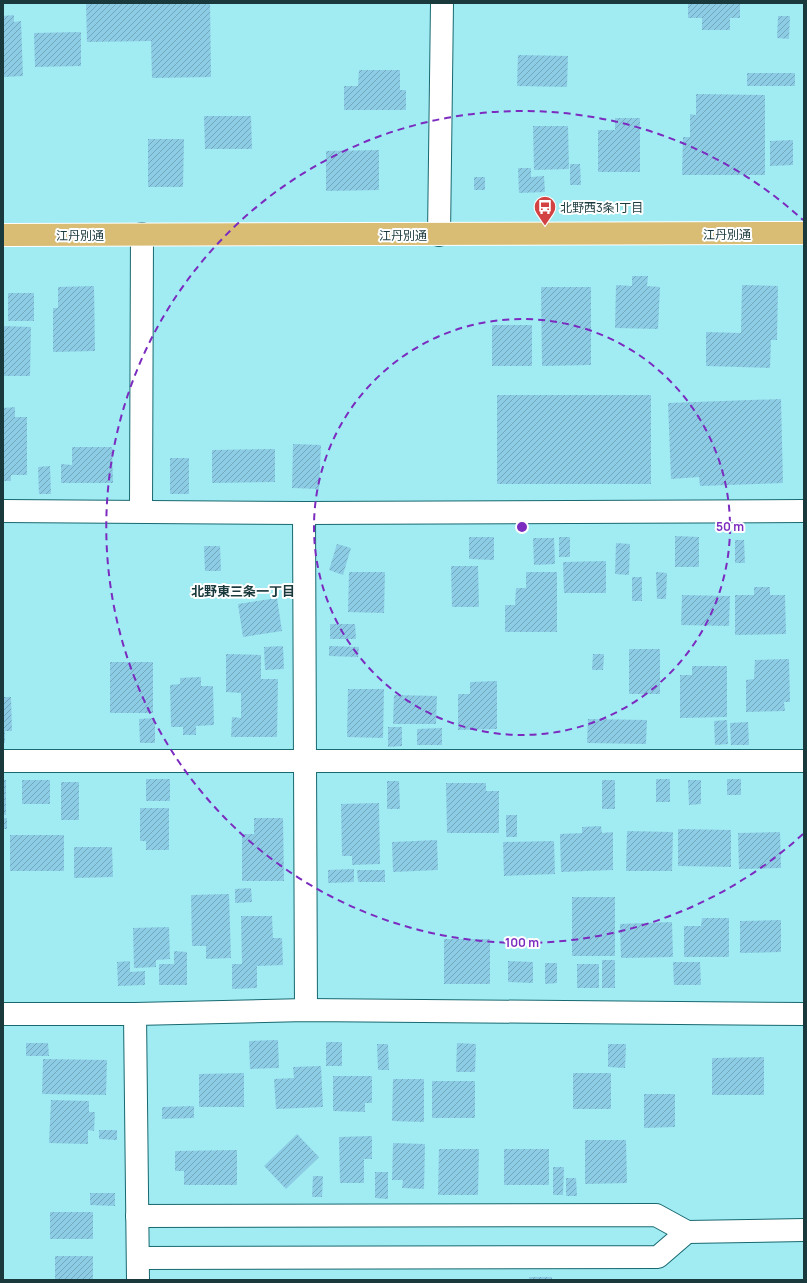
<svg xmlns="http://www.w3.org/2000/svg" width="807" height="1283" font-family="Manrope,'Noto Sans JP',sans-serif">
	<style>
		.building { fill: url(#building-hatch) }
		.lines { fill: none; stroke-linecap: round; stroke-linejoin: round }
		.street-casing { stroke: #186970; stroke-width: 24 }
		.primary-casing { stroke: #fff; stroke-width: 24 }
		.street { stroke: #fff; stroke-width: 22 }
		.primary { stroke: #d9bd74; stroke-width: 22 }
		.ring { fill: none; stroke: #7b2cbf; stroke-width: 2; stroke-dasharray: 7 5 }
		.labels { text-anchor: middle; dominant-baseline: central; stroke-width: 4; stroke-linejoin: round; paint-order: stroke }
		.poi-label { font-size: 12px; fill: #1a393c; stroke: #fefefe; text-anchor: start }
		.street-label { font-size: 12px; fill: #1a393c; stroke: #fefefe }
		.neighbourhood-label { font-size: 13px; font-weight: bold; fill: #1a393c; stroke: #fefefe }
		.centre { fill: #7b2cbf; stroke: #fefefe; stroke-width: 2 }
		.ring-label { font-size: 12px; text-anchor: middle; font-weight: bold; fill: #7b2cbf; stroke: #fefefe; stroke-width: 4; stroke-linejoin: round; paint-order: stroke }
	</style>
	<defs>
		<pattern id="building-hatch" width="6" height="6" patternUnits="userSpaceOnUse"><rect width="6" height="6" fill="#8ccde5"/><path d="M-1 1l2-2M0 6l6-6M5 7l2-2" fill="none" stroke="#72a7bb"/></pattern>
	</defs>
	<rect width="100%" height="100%" fill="#a1ebf3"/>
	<g class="building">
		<polygon points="86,3 210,3 211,77 152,78 151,41 87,42"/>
		<polygon points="688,3 740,3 740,18 730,18 730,30 702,30 702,18 688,18"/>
		<polygon points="14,15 14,22 21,21 23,76 3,77 3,16"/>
		<polygon points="778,16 790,16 789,39 777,38"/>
		<polygon points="81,32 81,66 35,67 34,33"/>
		<polygon points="518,55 568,56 567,87 517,86"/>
		<polygon points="359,70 400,70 400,90 406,90 406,110 344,110 344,86 358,86"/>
		<rect x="747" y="73" width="48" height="13"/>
		<polygon points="696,94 765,95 765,175 682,175 683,137 690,137 690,114 696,115"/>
		<polygon points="204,116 251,116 252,149 205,149"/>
		<polygon points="615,118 640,118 640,172 598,172 598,130 615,130"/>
		<polygon points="533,126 568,126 569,169 534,170"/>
		<polygon points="148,139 184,139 183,187 148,187"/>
		<polygon points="793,140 793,165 770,166 770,141"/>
		<polygon points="379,150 379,190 326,191 326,151"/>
		<polygon points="570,164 580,164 581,185 570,185"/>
		<polygon points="518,168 531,168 531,177 544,176 545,192 519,193"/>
		<rect x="474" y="177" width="11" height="13"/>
		<polygon points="632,276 648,276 647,286 660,287 658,329 615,328 616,285 632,286"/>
		<polygon points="742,285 778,286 777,340 771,340 770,368 706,366 706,332 741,333"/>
		<polygon points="94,286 95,351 53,352 53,308 58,308 58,287"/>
		<polygon points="541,287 591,287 591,365 542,366"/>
		<rect x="8" y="293" width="26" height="28"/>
		<rect x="492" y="325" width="40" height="41"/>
		<polygon points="3,326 31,327 30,376 3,376"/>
		<rect x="497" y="395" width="154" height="89"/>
		<polygon points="781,399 783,483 700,486 699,477 671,479 668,403"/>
		<polygon points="15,407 15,417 27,417 27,475 11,475 11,481 3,481 3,408"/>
		<polygon points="293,444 321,445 319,489 292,488"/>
		<polygon points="72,447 112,447 113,483 61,483 61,464 72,465"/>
		<polygon points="275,449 275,482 212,483 212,450"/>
		<rect x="170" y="458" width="19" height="36"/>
		<polygon points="50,466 51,494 39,494 38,467"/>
		<polygon points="675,536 699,537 699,567 675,567"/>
		<polygon points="469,537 494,537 494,560 469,559"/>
		<rect x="559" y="537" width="11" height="20"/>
		<polygon points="533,538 554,538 555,564 534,565"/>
		<polygon points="735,540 744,540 745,563 735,563"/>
		<polygon points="616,543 630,544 629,575 615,574"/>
		<polygon points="337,544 351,548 343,575 329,570"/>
		<polygon points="204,546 220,546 221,571 205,571"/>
		<polygon points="606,561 606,593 564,593 563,562"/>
		<polygon points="451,566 478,566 479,607 452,607"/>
		<polygon points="349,572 385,572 384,613 348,612"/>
		<polygon points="526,572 557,572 557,632 505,632 505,605 515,605 516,588 526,588"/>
		<polygon points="656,572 667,573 666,599 657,599"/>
		<rect x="632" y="577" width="10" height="24"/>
		<polygon points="754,587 770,587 770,595 785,595 786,634 735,635 735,595 754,595"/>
		<polygon points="682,595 730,596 729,626 681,625"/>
		<polygon points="277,598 282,631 243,637 238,604"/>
		<polygon points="330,624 355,624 356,639 330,639"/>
		<polygon points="283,646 284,669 265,670 264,647"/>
		<polygon points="329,646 359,647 358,657 329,656"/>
		<rect x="629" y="649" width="31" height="45"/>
		<polygon points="226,654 261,655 261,679 278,679 277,737 231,737 232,717 241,718 241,693 226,692"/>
		<polygon points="593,654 604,654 603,670 592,670"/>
		<polygon points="789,659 790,702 784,702 785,711 746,712 746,680 754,679 755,660"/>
		<rect x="110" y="662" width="43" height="51"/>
		<polygon points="692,666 727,666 727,717 680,718 680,675 692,675"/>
		<polygon points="201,677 201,686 213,686 214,725 196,726 196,735 183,735 183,727 171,727 170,685 180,684 180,678"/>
		<polygon points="497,681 497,729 458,730 458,694 470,694 470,682"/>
		<polygon points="348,689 384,689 383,738 347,737"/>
		<polygon points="394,695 437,696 436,724 393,724"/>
		<polygon points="3,697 11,697 12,731 5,731 5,743 3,743"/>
		<polygon points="155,718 155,743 140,743 139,719"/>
		<polygon points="588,719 647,720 646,744 587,743"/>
		<polygon points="727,720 728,744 715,745 714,721"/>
		<polygon points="748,722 749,745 731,745 730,723"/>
		<polygon points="388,727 402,727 402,746 388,747"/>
		<polygon points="442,728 442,745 417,745 417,729"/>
		<rect x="146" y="779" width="24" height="22"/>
		<rect x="656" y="779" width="14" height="23"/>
		<rect x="727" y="779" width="14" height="16"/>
		<rect x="3" y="780" width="3" height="35"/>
		<rect x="22" y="780" width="28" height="24"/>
		<rect x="602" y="780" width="13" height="29"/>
		<polygon points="688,780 701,780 701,804 689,805"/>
		<polygon points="387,781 399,781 400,809 387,809"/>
		<rect x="61" y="782" width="18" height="38"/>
		<polygon points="446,783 486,783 486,791 499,791 499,833 447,833"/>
		<polygon points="379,803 380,864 352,865 352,856 342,856 341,804"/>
		<polygon points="140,808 169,808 169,850 146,850 146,841 140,841"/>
		<rect x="506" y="815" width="11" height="22"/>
		<rect x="3" y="818" width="4" height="11"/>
		<polygon points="254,818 283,818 284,881 242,881 242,834 254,834"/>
		<polygon points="601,826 602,833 613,832 613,870 561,872 560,834 582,833 582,827"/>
		<polygon points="678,829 731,830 731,867 678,866"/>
		<polygon points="627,831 673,832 672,871 626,871"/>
		<polygon points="780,832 781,868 739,869 738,833"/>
		<rect x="10" y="835" width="54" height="36"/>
		<polygon points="437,840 438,870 393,872 392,842"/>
		<polygon points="554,841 555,874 504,876 503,842"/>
		<polygon points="74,847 112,847 113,877 74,878"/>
		<polygon points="354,869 354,882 328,883 328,870"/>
		<polygon points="357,870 385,870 385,882 358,882"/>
		<polygon points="251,888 252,902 235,903 235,889"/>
		<polygon points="229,894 231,958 206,959 206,946 192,946 191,895"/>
		<rect x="572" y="897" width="43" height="59"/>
		<polygon points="241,916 272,916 273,938 282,938 283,965 257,966 257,988 232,989 232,964 242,964"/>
		<polygon points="702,918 729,918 729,957 684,957 684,926 701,926"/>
		<polygon points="781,920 781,952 740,953 740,921"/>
		<polygon points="672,922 673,957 621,958 620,924"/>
		<polygon points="169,927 170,959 156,960 156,967 134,968 133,928"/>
		<rect x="444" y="939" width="46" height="45"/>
		<polygon points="174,951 187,952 187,985 159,985 159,964 174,964"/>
		<rect x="602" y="960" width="13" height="28"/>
		<polygon points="130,961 130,972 145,971 145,985 118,986 117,962"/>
		<polygon points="508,961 533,962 533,983 508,982"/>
		<polygon points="673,962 700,962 701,985 674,985"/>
		<polygon points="545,963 557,963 557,983 545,984"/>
		<rect x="577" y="964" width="22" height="24"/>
		<polygon points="278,1040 279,1068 250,1069 249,1041"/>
		<rect x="326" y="1042" width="16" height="24"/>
		<polygon points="26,1043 48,1043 49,1056 26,1056"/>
		<polygon points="457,1043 476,1044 475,1072 456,1072"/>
		<polygon points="377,1044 388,1044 389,1070 378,1070"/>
		<polygon points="608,1044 626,1044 625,1068 608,1067"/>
		<polygon points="764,1057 764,1095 712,1095 712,1058"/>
		<polygon points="43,1059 107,1060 106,1095 42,1094"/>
		<polygon points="321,1066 323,1107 276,1109 274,1079 294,1078 293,1067"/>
		<polygon points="244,1073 244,1107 199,1107 199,1074"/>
		<rect x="573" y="1073" width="38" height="36"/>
		<polygon points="333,1076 372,1076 372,1103 365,1103 365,1112 333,1111"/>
		<polygon points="393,1079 424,1079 424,1122 392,1121"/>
		<rect x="432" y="1081" width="43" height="37"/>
		<polygon points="644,1094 675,1094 675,1127 644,1128"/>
		<polygon points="51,1100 89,1101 89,1112 95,1112 94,1131 88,1130 88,1144 49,1143"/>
		<polygon points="194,1106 194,1118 162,1119 162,1107"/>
		<polygon points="99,1130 117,1130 117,1140 99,1139"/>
		<polygon points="297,1134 319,1157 286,1189 264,1166"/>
		<polygon points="372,1136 372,1159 364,1159 364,1183 340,1183 339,1137"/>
		<polygon points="585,1140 626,1140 627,1183 585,1184"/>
		<polygon points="393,1143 425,1144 424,1189 402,1188 403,1180 392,1180"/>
		<polygon points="439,1149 479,1149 478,1195 438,1195"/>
		<rect x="504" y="1149" width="45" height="36"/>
		<polygon points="237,1150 237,1185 184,1185 184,1171 175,1171 175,1151"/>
		<polygon points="553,1167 564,1167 563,1195 553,1195"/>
		<polygon points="375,1172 388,1172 388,1199 375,1198"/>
		<polygon points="313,1176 323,1176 322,1197 312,1197"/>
		<polygon points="566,1178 576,1178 577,1196 566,1196"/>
		<polygon points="90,1193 115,1193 115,1206 90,1205"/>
		<rect x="50" y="1212" width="43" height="27"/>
		<rect x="55" y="1256" width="38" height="24"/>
		<rect x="529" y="1277" width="23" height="3"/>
	</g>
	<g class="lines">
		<g class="street-casing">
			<g id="street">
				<polyline points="439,235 442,3"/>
				<polyline points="3,511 304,513 804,511"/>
				<polyline points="141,511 142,234"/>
				<polyline points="304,513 306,1010"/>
				<polyline points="3,761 804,761"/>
				<polyline points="3,1014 135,1014 306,1010 804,1014"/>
				<polyline points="135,1014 138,1280"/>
				<polyline points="137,1216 656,1215 687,1232 804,1230"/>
				<polyline points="138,1258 658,1257 687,1232"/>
			</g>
		</g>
		<g class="primary-casing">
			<polyline id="primary" points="3,235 804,233"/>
		</g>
		<use href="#street" class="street"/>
		<use href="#primary" class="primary"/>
	</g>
	<g class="ring">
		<circle cx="522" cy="527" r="208"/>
		<path d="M803 834A416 416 0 1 1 803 220"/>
	</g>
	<defs>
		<g id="bus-pin" transform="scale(1.15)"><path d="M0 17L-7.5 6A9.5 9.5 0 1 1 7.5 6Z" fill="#d24243" stroke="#fefefe"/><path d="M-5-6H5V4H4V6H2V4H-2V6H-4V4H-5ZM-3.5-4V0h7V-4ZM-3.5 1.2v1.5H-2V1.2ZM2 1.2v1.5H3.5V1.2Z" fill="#fff"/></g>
	</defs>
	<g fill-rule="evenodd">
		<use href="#bus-pin" x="545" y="207"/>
	</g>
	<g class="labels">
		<g class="poi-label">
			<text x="560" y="207">北野西3条1丁目</text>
		</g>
		<g class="street-label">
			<text x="727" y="234">江丹別通</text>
			<text x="80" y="235">江丹別通</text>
			<text x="403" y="235">江丹別通</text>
		</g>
		<g class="neighbourhood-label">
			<text x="243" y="591">北野東三条一丁目</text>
		</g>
	</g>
	<circle cx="522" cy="527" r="6" class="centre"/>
	<g class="ring-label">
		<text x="730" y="531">50 m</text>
		<text x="522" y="947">100 m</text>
	</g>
	<rect width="807" height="1283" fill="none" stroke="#1a393c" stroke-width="8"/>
</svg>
